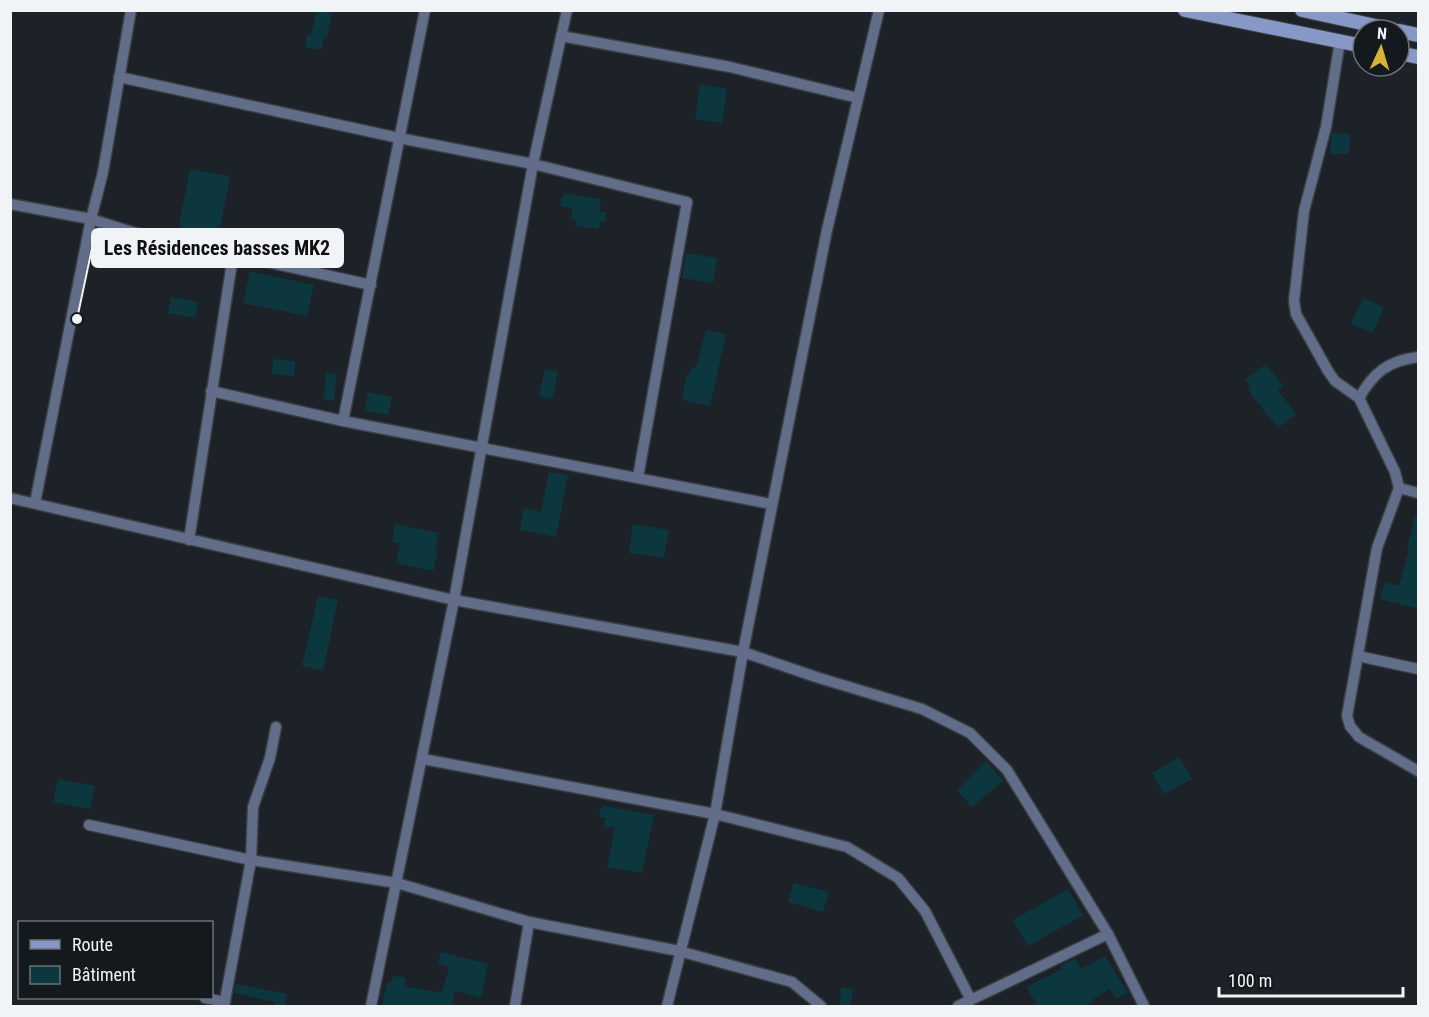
<svg xmlns="http://www.w3.org/2000/svg" width="1429" height="1017" font-family="'Roboto Condensed',sans-serif">
	<style>
		.building { fill: #0d373e }
		.lines { fill: none; stroke-linecap: round; stroke-linejoin: round }
		.minor-casing { stroke: #3a3f44; stroke-width: 13 }
		.secondary-casing { stroke: #3a3f44; stroke-width: 16 }
		.minor { stroke: #626d8a; stroke-width: 10 }
		.secondary { stroke: #8798c7; stroke-width: 14 }
		.leader { fill: none; stroke: #f0f4f7; stroke-width: 2 }
		.callout-dot { fill: #f0f4f7; stroke: #13191d; stroke-width: 2 }
		.callout { fill: #f0f4f7; stroke: #f0f4f7; stroke-width: 2 }
		.callout-label { font-size: 20px; text-anchor: middle; font-weight: bold; fill: #111 }
	</style>
	<rect width="100%" height="100%" fill="#1c2227"/>
	<g class="building">
		<polygon points="316,10 332,10 327,38 324,37 321,50 305,47 307,35 311,36"/>
		<polygon points="700,84 727,89 722,123 695,119"/>
		<polygon points="1332,133 1350,134 1349,154 1330,154"/>
		<polygon points="190,169 230,176 218,238 178,231"/>
		<polygon points="564,193 601,199 599,211 606,212 605,222 600,221 599,229 575,226 576,220 571,219 573,208 560,206 562,196 564,196"/>
		<polygon points="686,253 717,258 713,283 682,278"/>
		<polygon points="250,271 314,285 307,316 243,303"/>
		<polygon points="171,297 198,302 195,318 168,313"/>
		<polygon points="1363,298 1384,307 1373,333 1351,324"/>
		<polygon points="706,330 726,334 710,406 682,400 687,374 689,374 691,367 696,368"/>
		<polygon points="273,359 295,361 294,376 272,374"/>
		<polygon points="1266,364 1283,386 1278,390 1296,414 1278,428 1248,390 1251,387 1245,380"/>
		<polygon points="545,369 558,372 553,399 539,396"/>
		<polygon points="326,373 337,374 334,401 324,399"/>
		<polygon points="368,392 392,397 388,415 365,410"/>
		<polygon points="549,472 568,475 556,537 520,530 524,508 541,512"/>
		<polygon points="1415,516 1419,516 1419,609 1380,599 1385,582 1399,586 1409,549 1407,549"/>
		<polygon points="395,524 439,533 435,550 438,551 433,571 396,563 400,543 392,542"/>
		<polygon points="633,524 669,530 664,558 629,553"/>
		<polygon points="318,596 338,600 323,671 302,666"/>
		<polygon points="1179,757 1192,779 1164,794 1152,773"/>
		<polygon points="986,761 1003,781 972,807 957,790"/>
		<polygon points="58,779 95,786 90,809 53,802"/>
		<polygon points="604,806 654,815 642,873 607,867 615,827 604,827 605,817 599,817 600,809"/>
		<polygon points="794,883 829,892 823,912 788,902"/>
		<polygon points="1068,889 1083,915 1028,946 1013,920"/>
		<polygon points="441,952 488,964 481,998 455,991 452,1006 382,1006 387,982 391,983 393,976 406,977 405,986 442,993 449,967 438,964"/>
		<polygon points="1105,956 1128,993 1116,999 1110,989 1093,999 1094,1002 1086,1006 1037,1006 1027,987 1062,969 1060,966 1075,958 1081,969"/>
		<polygon points="236,984 287,994 284,1006 274,1006 275,1002 234,993"/>
		<polygon points="841,988 853,989 850,1006 840,1006"/>
	</g>
	<g class="lines">
		<g class="minor-casing">
			<g id="minor">
				<polyline points="561,36 730,67 858,98"/>
				<polyline points="1340,41 1326,127 1304,211 1294,301 1296,314 1328,371 1335,381 1359,398 1395,472 1399,488 1377,548 1347,716 1350,726 1359,737 1418,771"/>
				<polyline points="119,77 399,138 533,164 687,202 638,477"/>
				<polyline points="10,204 91,219 132,232 371,285"/>
				<polyline points="211,391 343,421 771,504"/>
				<path d="M 1359,398 C 1374,372 1388,361 1418,357"/>
				<polyline points="343,421 425,10"/>
				<polyline points="1399,488 1418,493"/>
				<polyline points="10,498 454,600 743,652 816,677 922,709 970,733 1007,770 1108,934 1144,1006"/>
				<polyline points="35,503 91,219 103,172 131,10"/>
				<polyline points="189,540 233,256"/>
				<polyline points="1358,656 1418,669"/>
				<polyline points="423,759 715,814 847,847 898,878 925,911 971,1000"/>
				<polyline points="89,825 251,860 397,883 529,922 679,951 792,982 821,1006"/>
				<polyline points="205,998 225,1002"/>
				<polyline points="224,1006 251,860 253,807 270,758 276,727"/>
				<polyline points="371,1006 454,600 533,164 567,10"/>
				<polyline points="515,1006 529,922"/>
				<polyline points="667,1006 715,814 743,652 827,230 879,10"/>
				<polyline points="958,1006 1108,934"/>
			</g>
		</g>
		<g class="secondary-casing">
			<g id="secondary">
				<polyline points="1185,10 1363,46"/>
				<polyline points="1302,10 1394,30"/>
				<polyline points="1399,31 1418,35"/>
				<polyline points="1399,53 1418,57"/>
			</g>
		</g>
		<use href="#minor" class="minor"/>
		<use href="#secondary" class="secondary"/>
	</g>
	<path class="leader" d="M77 319L92 248"/>
	<circle class="callout-dot" cx="77" cy="319" r="6"/>
	<rect class="callout" x="92" y="229" width="251" height="38" rx="6"/>
	<g class="callout-label">
		<text x="217" y="255">Les Résidences basses MK2</text>
	</g>
	<rect width="1429" height="1017" fill="none" stroke="#f0f4f7" stroke-width="24"/>
	<rect x="18" y="921" width="195" height="78" fill="#13191d" stroke="#6b7174" stroke-width="1.5"/>
	<rect x="30" y="940" width="30" height="9" fill="#8798c7" stroke="#6b7174" stroke-width="1.5"/>
	<text x="72" y="951" font-size="18" fill="#f0f4f7">Route</text>
	<rect x="30" y="966" width="30" height="18" fill="#0d373e" stroke="#6b7174" stroke-width="1.5"/>
	<text x="72" y="981" font-size="18" fill="#f0f4f7">Bâtiment</text>
	<g transform="translate(1381 48) rotate(4)"><circle r="28" fill="#13191d" stroke="#6b7174" stroke-width="1.5"/>
	<path d="M0-4.5L10 22L0 15L-10 22Z" fill="#d7b434"/>
	<text y="-9" font-size="16" font-weight="bold" text-anchor="middle" fill="#f0f4f7">N</text>
	</g>
	<path d="M1219 987v9h184v-9" fill="none" stroke="#f0f4f7" stroke-width="3"/>
	<text x="1228" y="987" font-size="18" fill="#f0f4f7" stroke="#13191d" stroke-width="4.5" paint-order="stroke">100 m</text>
</svg>
